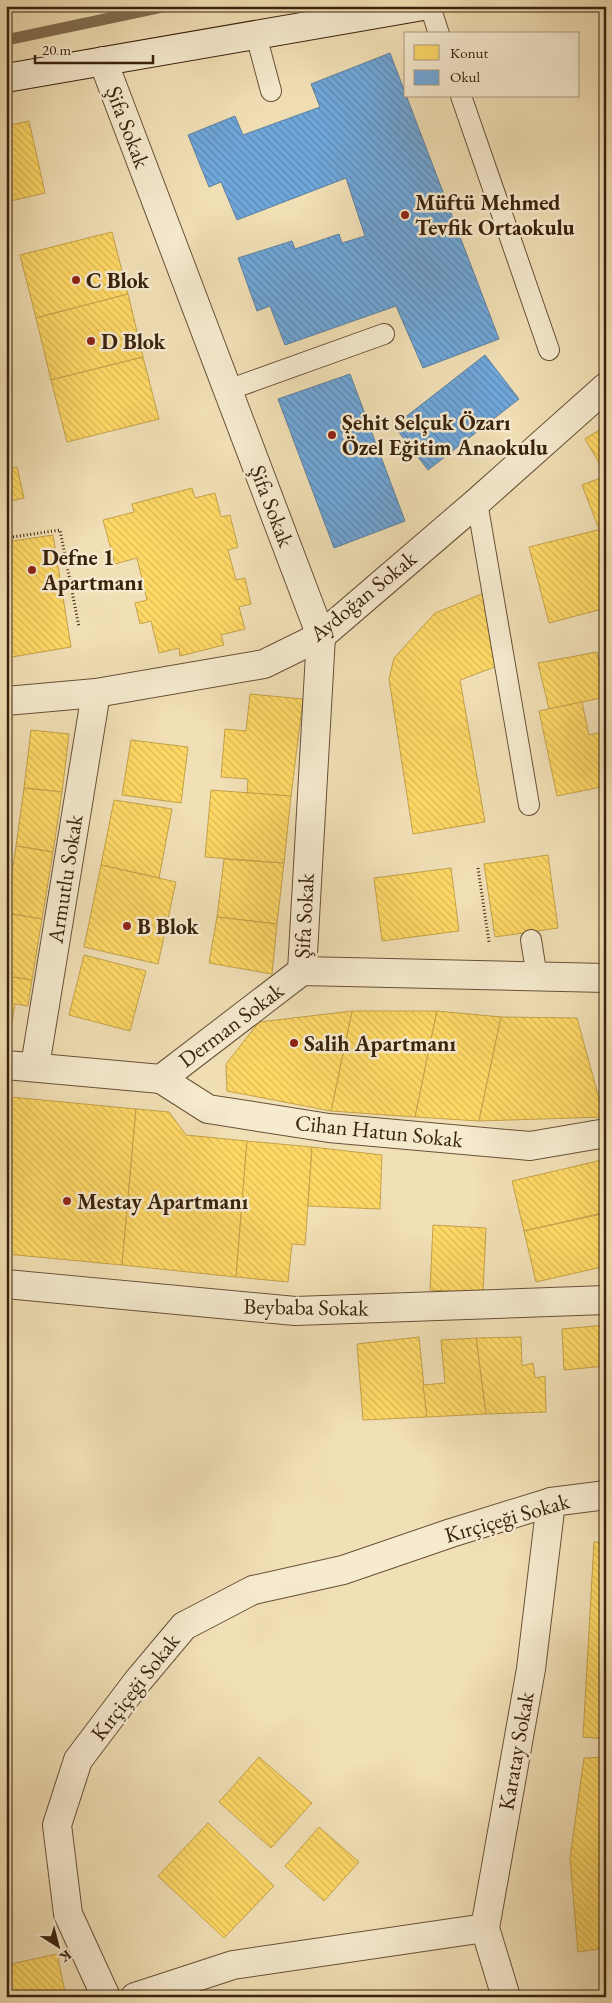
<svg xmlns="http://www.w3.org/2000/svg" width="612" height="2003" font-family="'EB Garamond',serif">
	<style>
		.homes { fill: url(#homes-back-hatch); stroke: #c4a24b }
		.schools { fill: url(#schools-back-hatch); stroke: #5f809e }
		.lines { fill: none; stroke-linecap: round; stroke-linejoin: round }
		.stream { stroke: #826d50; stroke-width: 11 }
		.lane-casing { stroke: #675137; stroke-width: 22 }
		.street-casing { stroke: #675137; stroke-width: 30 }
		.secondary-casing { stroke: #39220d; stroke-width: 30 }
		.path { stroke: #39220d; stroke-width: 3; stroke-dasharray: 1 2.5; stroke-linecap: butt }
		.lane { stroke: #f6eacf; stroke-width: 20 }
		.street { stroke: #f6eacf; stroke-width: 28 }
		.secondary { stroke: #f6eacf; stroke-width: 28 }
		.poi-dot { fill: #8f2418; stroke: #f6eacf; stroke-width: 2 }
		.labels { text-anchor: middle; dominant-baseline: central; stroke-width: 5; stroke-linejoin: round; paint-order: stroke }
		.street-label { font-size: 22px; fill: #39220d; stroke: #f6eacf }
		.poi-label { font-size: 22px; font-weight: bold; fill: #39220d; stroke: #f6eacf; text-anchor: start }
	</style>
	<defs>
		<pattern id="homes-back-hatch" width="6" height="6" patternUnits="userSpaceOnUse" patternTransform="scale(1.25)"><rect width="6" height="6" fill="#ffd966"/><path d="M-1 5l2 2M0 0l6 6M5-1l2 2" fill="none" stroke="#dbba57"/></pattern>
		<pattern id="schools-back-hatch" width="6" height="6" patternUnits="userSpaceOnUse" patternTransform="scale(1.25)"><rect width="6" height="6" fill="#6fa8dc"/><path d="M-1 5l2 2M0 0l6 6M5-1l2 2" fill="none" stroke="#5c88b1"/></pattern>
	</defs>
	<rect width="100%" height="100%" fill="#f1dfb5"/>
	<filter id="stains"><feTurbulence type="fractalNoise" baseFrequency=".004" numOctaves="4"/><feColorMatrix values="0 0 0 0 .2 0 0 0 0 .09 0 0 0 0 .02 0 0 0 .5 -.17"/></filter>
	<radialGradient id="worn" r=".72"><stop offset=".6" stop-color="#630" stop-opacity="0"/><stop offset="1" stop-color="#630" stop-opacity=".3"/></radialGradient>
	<g class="homes">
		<polygon points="29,121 45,193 6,202 6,126"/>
		<polygon points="112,232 128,294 36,318 20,255"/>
		<polygon points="128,294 143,357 51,380 36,318"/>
		<polygon points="143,357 159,419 67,442 51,380"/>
		<polygon points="606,426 606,463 601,466 585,439"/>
		<polygon points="17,467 24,498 6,502 6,470"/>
		<polygon points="606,476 606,527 599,529 582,485"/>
		<polygon points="192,488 195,498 215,493 221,517 230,515 238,547 228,550 236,580 245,578 251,604 239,607 245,629 221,635 224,645 180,656 179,648 159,653 151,621 140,624 135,603 147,600 137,558 115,564 103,520 134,512 132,504"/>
		<polygon points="606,528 606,608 549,623 529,547"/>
		<polygon points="53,535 71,647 6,658 6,542"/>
		<polygon points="487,592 500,665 460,680 485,822 413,834 389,679 394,658 435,613"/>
		<polygon points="597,652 606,697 549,709 538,663"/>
		<polygon points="250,694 303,699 291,796 247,793 248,779 221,777 225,729 246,731"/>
		<polygon points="582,702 589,735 603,732 606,744 606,786 557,796 539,711"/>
		<polygon points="31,730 69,734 62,792 24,788"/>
		<polygon points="131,740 188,747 181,803 122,795"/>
		<polygon points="24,788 62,792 53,852 16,846"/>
		<polygon points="211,790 291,796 284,863 205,857"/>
		<polygon points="114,800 172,809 159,878 101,865"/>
		<polygon points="16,846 53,852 42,919 6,913"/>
		<polygon points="548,855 558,928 495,937 484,864"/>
		<polygon points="224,859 284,863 277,924 217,917"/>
		<polygon points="101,865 176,882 158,964 84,947"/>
		<polygon points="451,868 459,931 382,941 374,878"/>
		<polygon points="6,913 42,919 32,980 6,976"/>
		<polygon points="217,917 277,924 272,974 209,963"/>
		<polygon points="84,955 146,971 130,1031 69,1015"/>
		<polygon points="6,976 32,980 28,1006 15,1004 10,1035 6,1035"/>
		<polygon points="352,1011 437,1011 415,1117 331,1111"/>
		<polygon points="352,1011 331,1111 227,1091 226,1064 259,1022"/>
		<polygon points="437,1011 501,1017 479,1121 415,1117"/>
		<polygon points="501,1017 577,1018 604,1117 479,1121"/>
		<polygon points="6,1097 11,1097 6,1149"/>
		<polygon points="11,1097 136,1109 122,1265 6,1254 6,1149"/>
		<polygon points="136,1109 169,1112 186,1135 247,1141 236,1277 122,1265"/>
		<polygon points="247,1141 312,1147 305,1245 292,1244 288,1282 236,1277"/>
		<polygon points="312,1147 382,1155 380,1209 308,1206"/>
		<polygon points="606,1159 606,1212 524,1231 512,1181"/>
		<polygon points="606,1213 606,1266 536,1282 524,1231"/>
		<polygon points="433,1225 486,1228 483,1293 430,1290"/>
		<polygon points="606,1325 606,1366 564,1370 562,1329"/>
		<polygon points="419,1337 427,1417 363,1420 357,1344"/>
		<polygon points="521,1337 522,1366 533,1363 535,1378 545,1376 546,1412 486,1414 476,1338"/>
		<polygon points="476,1338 486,1414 427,1417 423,1385 445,1383 441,1340"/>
		<polygon points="594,1542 606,1542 606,1739 583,1737"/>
		<polygon points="259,1757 312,1803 271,1848 219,1802"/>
		<polygon points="606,1757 606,1948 578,1952 570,1858 584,1758"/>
		<polygon points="208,1823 274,1886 224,1938 158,1876"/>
		<polygon points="319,1827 359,1862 324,1901 285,1866"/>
		<polygon points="57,1954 66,1997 11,1997 6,1965"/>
	</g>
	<g class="schools">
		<polygon points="390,53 499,339 423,368 396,306 285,345 270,306 257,311 238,258 292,241 295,249 339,234 342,243 365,236 346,178 237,220 221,182 209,187 188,135 235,116 243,135 320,107 311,84"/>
		<polygon points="485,355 519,399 428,470 394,426"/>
		<polygon points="350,374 405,521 334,548 278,399"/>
	</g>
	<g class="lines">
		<polyline class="stream" points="6,40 167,6"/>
		<g class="lane-casing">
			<g id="lane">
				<polyline points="430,6 439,34"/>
				<polyline points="256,35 271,91"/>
				<polyline points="461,96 549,350"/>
				<polyline points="228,390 384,334"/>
				<polyline points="477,502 529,805"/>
				<polyline points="531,940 537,977"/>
			</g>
		</g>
		<g class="street-casing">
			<g id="street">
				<polyline points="103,61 321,636 302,971"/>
				<polyline points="6,701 96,693 264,664 321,636 477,502 606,387"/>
				<polyline points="6,1065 161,1079 302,971 606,978"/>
				<polyline points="35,1066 96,693"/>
				<polyline points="161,1079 208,1109 329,1128 530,1146 606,1133"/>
				<polyline points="6,1284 295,1311 606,1300"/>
				<polyline points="106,1997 68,1914 57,1825 78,1760 137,1682 184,1626 253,1590 343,1570 451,1533 551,1502 606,1495"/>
				<polyline points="135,1997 233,1965 485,1928"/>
				<polyline points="506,1997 485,1928 531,1669 551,1502"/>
			</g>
		</g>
		<g class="secondary-casing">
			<polyline id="secondary" points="6,78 423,6"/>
		</g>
		<g class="path">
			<polyline points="6,538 60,530 79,627"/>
			<polyline points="478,868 489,942"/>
		</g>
		<use href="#lane" class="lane"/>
		<use href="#street" class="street"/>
		<use href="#secondary" class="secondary"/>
	</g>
	<g class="poi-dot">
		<circle cx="405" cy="215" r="5"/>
		<circle cx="76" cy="280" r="5"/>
		<circle cx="91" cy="341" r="5"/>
		<circle cx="332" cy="435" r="5"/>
		<circle cx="32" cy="570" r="5"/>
		<circle cx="127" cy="926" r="5"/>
		<circle cx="294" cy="1043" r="5"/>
		<circle cx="67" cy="1201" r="5"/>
	</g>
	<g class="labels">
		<g class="street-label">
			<text transform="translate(128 127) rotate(69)">Şifa Sokak</text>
			<text transform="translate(272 506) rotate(69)">Şifa Sokak</text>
			<text transform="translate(363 596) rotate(-39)">Aydoğan Sokak</text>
			<text transform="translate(65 879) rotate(-81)">Armutlu Sokak</text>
			<text transform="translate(304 916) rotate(-87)">Şifa Sokak</text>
			<text transform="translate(231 1025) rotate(-37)">Derman Sokak</text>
			<text transform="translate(379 1131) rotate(6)">Cihan Hatun Sokak</text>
			<text transform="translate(306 1307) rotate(1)">Beybaba Sokak</text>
			<text transform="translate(507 1518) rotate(-16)">Kırçiçeği Sokak</text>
			<text transform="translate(135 1687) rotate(-52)">Kırçiçeği Sokak</text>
			<text transform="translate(516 1751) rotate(-80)">Karatay Sokak</text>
		</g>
		<g class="poi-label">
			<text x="415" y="202">Müftü Mehmed<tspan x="415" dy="25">Tevfik Ortaokulu</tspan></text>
			<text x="86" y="280">C Blok</text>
			<text x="101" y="341">D Blok</text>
			<text x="342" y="422">Şehit Selçuk Özarı<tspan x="342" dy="25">Özel Eğitim Anaokulu</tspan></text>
			<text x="42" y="557">Defne 1<tspan x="42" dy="25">Apartmanı</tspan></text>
			<text x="137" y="926">B Blok</text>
			<text x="304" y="1043">Salih Apartmanı</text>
			<text x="77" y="1201">Mestay Apartmanı</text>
		</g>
	</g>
	<rect width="612" height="2003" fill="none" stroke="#f1dfb5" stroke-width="25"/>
	<rect x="8" y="8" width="597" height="1988" fill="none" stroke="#39220d" stroke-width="2.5"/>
	<rect x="12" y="12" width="587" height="1978" fill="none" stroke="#39220d"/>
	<rect x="404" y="32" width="175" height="65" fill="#f6eacf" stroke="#aa9a81"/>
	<rect x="414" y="45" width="25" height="15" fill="#ffd966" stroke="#aa9a81"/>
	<text x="450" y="58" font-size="15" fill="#39220d">Konut</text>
	<rect x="414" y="70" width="25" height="15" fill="#6fa8dc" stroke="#aa9a81"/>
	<text x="450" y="82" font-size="15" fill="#39220d">Okul</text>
	<g transform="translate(58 1946) rotate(144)" stroke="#f6eacf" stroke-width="4" paint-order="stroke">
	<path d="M0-4L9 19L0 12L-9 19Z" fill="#39220d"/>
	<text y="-8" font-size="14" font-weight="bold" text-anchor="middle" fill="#39220d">K</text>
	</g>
	<path d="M35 55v8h118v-8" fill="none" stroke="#39220d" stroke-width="2.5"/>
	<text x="42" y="55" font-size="15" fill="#39220d" stroke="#f6eacf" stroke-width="4" paint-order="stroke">20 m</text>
	<rect width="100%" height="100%" filter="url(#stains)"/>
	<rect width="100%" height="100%" fill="url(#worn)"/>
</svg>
